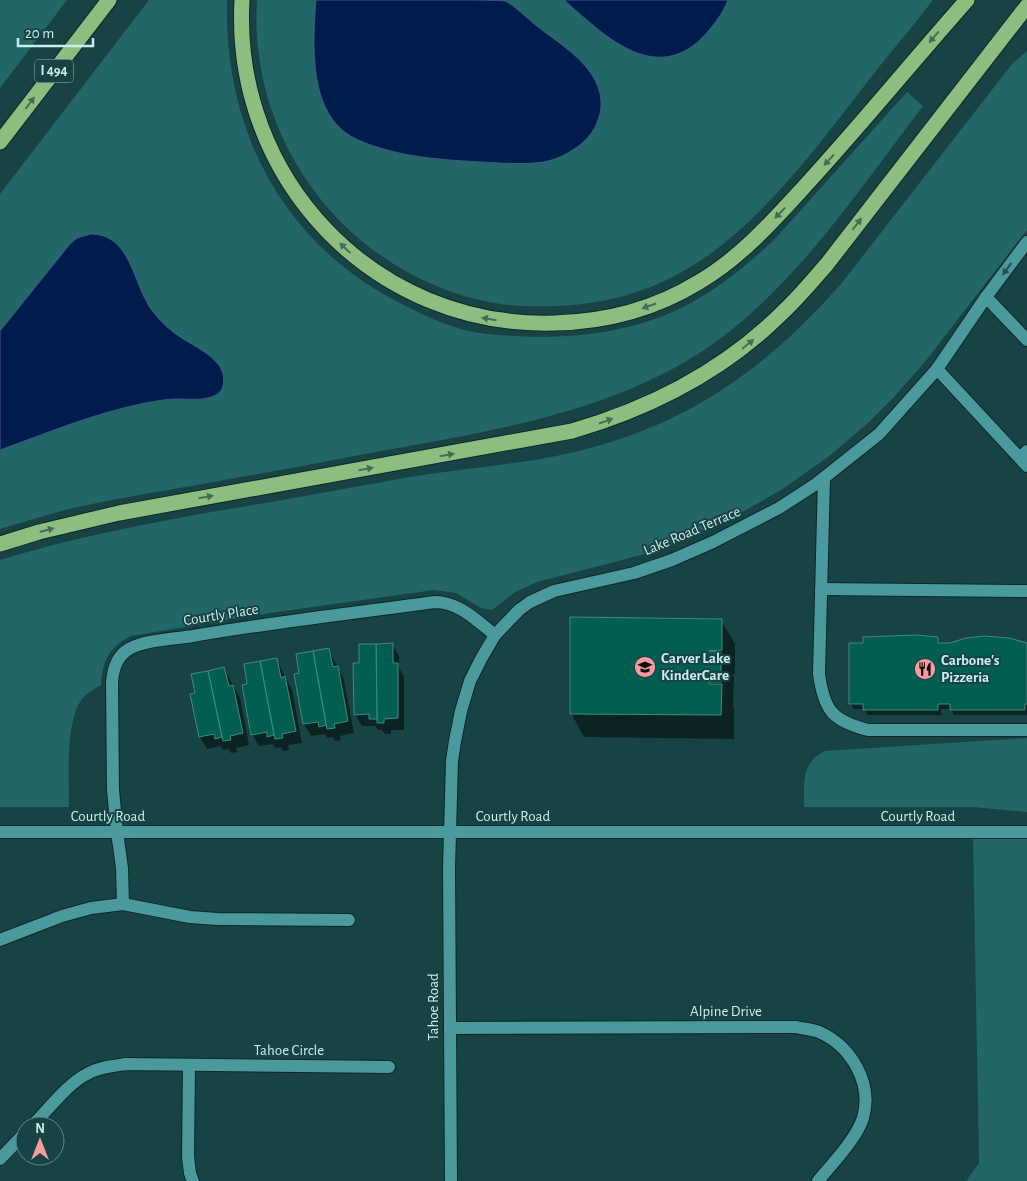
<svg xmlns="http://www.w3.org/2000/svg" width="1027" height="1181" font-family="'Alegreya Sans',sans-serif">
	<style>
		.green { fill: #236668 }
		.water { fill: #001c4d; stroke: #3c5b7e }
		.shadow { fill: #0007 }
		.building { fill: #035e52; stroke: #418b7d }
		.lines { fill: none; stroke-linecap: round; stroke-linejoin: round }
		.service-casing { stroke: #0e2728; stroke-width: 14 }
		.minor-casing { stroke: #0e2728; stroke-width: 14 }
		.tertiary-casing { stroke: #0e2728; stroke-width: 14 }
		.motorway-casing { stroke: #0e2728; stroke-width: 17 }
		.service { stroke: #4a999c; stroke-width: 12 }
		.minor { stroke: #4a999c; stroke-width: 12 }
		.tertiary { stroke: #4a999c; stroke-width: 12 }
		.motorway { stroke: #8cbf7f; stroke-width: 15 }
		.oneway { fill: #416e59 }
		.oneway2 { fill: #205051 }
		.labels { text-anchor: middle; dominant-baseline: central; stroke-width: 4; stroke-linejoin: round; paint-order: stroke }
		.shield { fill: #184344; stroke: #94bbbc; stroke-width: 1 }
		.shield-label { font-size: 14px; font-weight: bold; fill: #c9eef0 }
		.street-label { font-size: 15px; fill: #c9eef0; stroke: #184344 }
		.poi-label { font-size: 15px; font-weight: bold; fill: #c9eef0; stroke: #184344; text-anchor: start }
	</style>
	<rect width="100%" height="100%" fill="#184344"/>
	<g class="green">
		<polygon points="0,0 67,0 0,88"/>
		<path d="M 149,0 L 227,0 C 224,132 284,246 404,305 C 425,316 447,326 469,331 C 492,336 516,336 539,337 C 588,337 639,329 683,307 C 717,290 746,266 774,240 L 907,92 L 923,106 C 861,187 800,280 717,341 C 623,410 493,431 381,451 C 320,463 258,474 197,485 C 152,493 106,500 61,511 C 41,517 20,523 0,529 L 0,194 Z"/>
		<path d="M 257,0 L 933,0 C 911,29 887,56 865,85 C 813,152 753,234 678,274 C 640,295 597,305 554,306 C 530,307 504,306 480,300 C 344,268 248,140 257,0 Z"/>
		<path d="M 1027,51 L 1027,230 L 924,363 L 893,398 L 868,423 L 828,457 L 781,490 L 737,515 L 672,544 L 645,554 L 537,582 L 515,592 L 492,610 L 481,608 L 456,593 L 434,590 L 270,613 L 131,636 C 110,646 102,661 101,685 C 94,689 87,693 82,699 C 65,721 69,780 69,807 L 0,807 L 0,560 C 89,533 180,517 271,502 C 318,494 364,485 410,477 C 471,467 534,464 594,447 C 697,419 771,363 841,284 L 1012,64 Z"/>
		<path d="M 1027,738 L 1027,812 L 973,807 L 804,807 C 804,784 801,762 825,751 Z"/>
		<polygon points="973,832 1027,832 1027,1181 966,1181 979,1163"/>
	</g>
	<g class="water">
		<path d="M 316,0 C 365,0 413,0 462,0 C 471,0 498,0 505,1 C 514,5 529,20 538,27 C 564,47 604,70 601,108 C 599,123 592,135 581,144 C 570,153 556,160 543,162 C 522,165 501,163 481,162 C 442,160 400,157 363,142 C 352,138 340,130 333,120 C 310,90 313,36 316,0 Z"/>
		<path d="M 564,0 L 728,0 C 722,15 713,26 702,38 C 653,86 602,33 564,0 Z"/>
		<path d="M 91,234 C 131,234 133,284 151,309 C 157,317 164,325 172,331 C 186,343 216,354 222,371 C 225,379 225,390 216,395 C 205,401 191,399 179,399 C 167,399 156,401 145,403 C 95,413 47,433 0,450 L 0,331 L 70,244 L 77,238 Z"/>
	</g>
	<g class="shadow">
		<polygon points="721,620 735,644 735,674 732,674 734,677 733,705 734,709 734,739 584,737 571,713"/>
		<polygon points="937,638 941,644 1027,644 1027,715 954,715 951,709 941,709 941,715 868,715 864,709 854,709 850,704"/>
		<polygon points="392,644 399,656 399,668 404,676 404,730 391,730 391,734 385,734 382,730 378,730 375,726 362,726 355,714 360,664"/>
		<polygon points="329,650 344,680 354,733 340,736 341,740 335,741 333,737 327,738 325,734 311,736 304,724 295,675 301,675 297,655"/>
		<polygon points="277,660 292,690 302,743 288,745 289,750 283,751 281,747 275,748 273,744 259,746 252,734 249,685 245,665"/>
		<polygon points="224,668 240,698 249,745 236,748 237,752 231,753 229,749 223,750 221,746 207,749 200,737 191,695 196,694 193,675"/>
	</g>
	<g class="building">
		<polygon points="570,617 722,619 722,650 709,651 721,652 721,682 709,682 709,684 722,684 721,715 570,714"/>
		<polygon points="916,635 938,637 938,643 950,643 966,638 984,636 1009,638 1027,643 1027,704 1025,704 1025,710 950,710 950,704 938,704 938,710 863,710 863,704 849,704 849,643 863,643 863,637"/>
		<polygon points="393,643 393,663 398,663 398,718 384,719 384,723 377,723 376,644"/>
		<polygon points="359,644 376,644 377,719 369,719 369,714 354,715 353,663 359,663"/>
		<polygon points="329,648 333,667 338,666 348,721 334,724 335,728 327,729 313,651"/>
		<polygon points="313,651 326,725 319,727 318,722 303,724 294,674 299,673 296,654"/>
		<polygon points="277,658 281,678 285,676 296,731 282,734 283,738 275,739 260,661"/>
		<polygon points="260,661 274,735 267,737 267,732 251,735 242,685 247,684 244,664"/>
		<polygon points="224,667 229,686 233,685 243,733 230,736 231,740 223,741 208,671"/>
		<polygon points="208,671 222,737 215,739 214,734 199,737 190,694 195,693 191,674"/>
	</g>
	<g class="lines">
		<g class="service-casing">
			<g id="service">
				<polyline points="986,297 1027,340"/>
				<polyline points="937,369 986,297 1027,242"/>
				<polyline points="1020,458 1027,451"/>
				<path d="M 824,478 L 819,674 C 824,711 833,721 868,730 L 1027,730"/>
				<polyline points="821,589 1027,591"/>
				<polyline points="117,832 122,868 123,904"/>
				<polyline points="0,940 62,916 91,908 123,904 190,917 217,919 349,920"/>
				<path d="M 32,1126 C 48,1110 67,1084 87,1074 C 99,1067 113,1066 126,1064 L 389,1067"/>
				<polyline points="0,1159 25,1133"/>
			</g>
		</g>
		<g class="minor-casing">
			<g id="minor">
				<path d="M 117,832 L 113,790 L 112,682 C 113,669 117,656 129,649 C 145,640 174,639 193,636 C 273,622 354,613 435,602 C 459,602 477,621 495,635"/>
				<path d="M 450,1028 L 796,1027 C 804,1029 812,1029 819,1032 C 851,1046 873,1083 863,1118 C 857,1138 832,1164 818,1181"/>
				<polyline points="189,1066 188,1157 190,1173 193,1181"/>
				<polyline points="451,1181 449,868 452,761 455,741 461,711 470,681 481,659 495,635 519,610 530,602 554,591 634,573 672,560 713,542 779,508 816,484 879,434 937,369 1027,466"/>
			</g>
		</g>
		<g class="tertiary-casing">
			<polyline id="tertiary" points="0,832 1027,832"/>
		</g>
		<g class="motorway-casing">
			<g id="motorway">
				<path d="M 242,0 C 232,179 374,328 554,323 C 605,322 655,309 699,282 C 740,258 772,222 804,187 C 860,126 912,62 967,0"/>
				<polyline points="0,142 109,0"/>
				<path d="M 0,544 L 39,532 L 119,513 L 572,431 C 651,408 724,371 783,312 C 799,297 813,280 827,264 L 1027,6"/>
			</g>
		</g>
		<use href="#service" class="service"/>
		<use href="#minor" class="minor"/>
		<use href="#tertiary" class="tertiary"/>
		<use href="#motorway" class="motorway"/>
	</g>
	<defs><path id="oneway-solid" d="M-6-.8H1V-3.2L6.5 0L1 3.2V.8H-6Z" transform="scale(1.25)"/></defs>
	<g class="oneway">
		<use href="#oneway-solid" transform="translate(934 37) rotate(131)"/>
		<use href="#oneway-solid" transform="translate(30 103) rotate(-53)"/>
		<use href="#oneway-solid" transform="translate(829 160) rotate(132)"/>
		<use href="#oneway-solid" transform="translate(780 213) rotate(134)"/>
		<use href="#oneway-solid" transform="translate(857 224) rotate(-52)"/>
		<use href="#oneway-solid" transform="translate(345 248) rotate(-137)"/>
		<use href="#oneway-solid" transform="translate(649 306) rotate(161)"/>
		<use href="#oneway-solid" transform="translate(489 319) rotate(-170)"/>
		<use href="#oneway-solid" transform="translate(748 344) rotate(-39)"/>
		<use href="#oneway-solid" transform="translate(606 421) rotate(-19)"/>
		<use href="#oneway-solid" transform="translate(447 455) rotate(-10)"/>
		<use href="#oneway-solid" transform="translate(366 469) rotate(-10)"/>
		<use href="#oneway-solid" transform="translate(206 497) rotate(-10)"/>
		<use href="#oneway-solid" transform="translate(47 530) rotate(-15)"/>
	</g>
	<use class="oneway2" href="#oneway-solid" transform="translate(1007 269) rotate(126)"/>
	<defs>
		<g id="school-disc" transform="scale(1.125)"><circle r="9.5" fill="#f59b9c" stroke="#184344"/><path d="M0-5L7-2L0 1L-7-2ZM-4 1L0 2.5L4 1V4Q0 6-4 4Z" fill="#111"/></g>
		<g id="restaurant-disc" transform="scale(1.125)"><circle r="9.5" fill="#f59b9c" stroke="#184344"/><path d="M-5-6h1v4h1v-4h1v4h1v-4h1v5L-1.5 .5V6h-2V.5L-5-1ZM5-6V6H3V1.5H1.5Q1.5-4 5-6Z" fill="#111"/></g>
	</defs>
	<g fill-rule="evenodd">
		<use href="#school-disc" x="645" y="667"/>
		<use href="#restaurant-disc" x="925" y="669"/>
	</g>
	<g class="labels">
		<rect class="shield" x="35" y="59.5" width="38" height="23" rx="4"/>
		<g class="shield-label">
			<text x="54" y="71">I 494</text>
		</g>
		<g class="street-label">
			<text transform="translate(692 531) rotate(-23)">Lake Road Terrace</text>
			<text transform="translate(221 615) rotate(-9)">Courtly Place</text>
			<text x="108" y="816">Courtly Road</text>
			<text x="513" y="816">Courtly Road</text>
			<text x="918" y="816">Courtly Road</text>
			<text transform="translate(433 1007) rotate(-90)">Tahoe Road</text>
			<text x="726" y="1011">Alpine Drive</text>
			<text x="289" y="1050">Tahoe Circle</text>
		</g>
		<g class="poi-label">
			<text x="661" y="658">Carver Lake<tspan x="661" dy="17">KinderCare</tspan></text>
			<text x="941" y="660">Carbone's<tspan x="941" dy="17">Pizzeria</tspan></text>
		</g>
	</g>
	<g transform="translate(40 1141)"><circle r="24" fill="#184344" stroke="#5f8789"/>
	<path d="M0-4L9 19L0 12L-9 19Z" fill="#f59b9c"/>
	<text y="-8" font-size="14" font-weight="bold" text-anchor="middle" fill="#c9eef0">N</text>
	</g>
	<path d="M18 38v8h75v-8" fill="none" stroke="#c9eef0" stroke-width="2.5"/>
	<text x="25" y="38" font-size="15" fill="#c9eef0" stroke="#184344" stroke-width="4" paint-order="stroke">20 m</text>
</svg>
